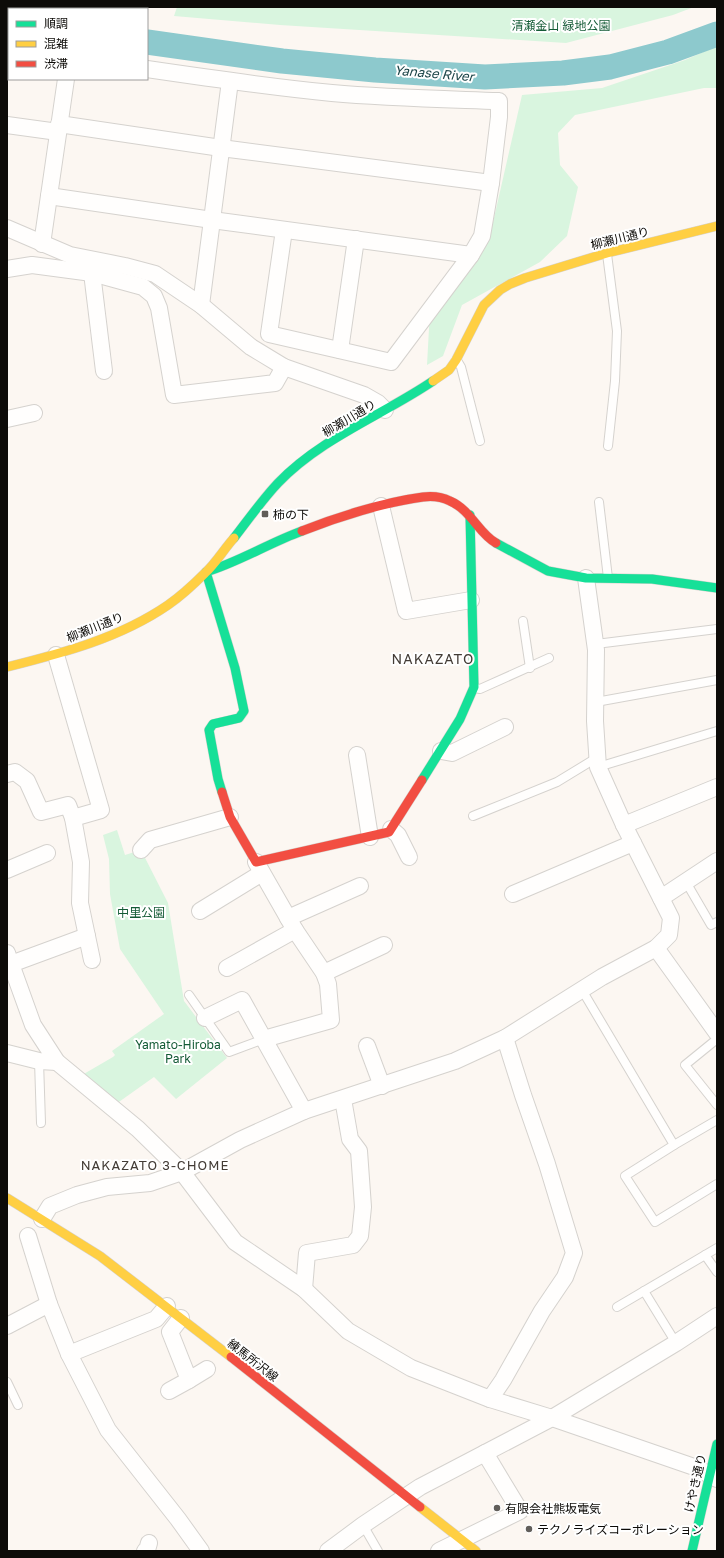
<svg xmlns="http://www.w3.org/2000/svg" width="724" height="1558" font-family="'Golos Text','Noto Sans JP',sans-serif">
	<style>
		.green { fill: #d9f5df }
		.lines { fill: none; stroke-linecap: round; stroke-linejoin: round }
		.river { stroke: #8dc9cd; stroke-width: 25 }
		.lane-casing { stroke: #d5d2ce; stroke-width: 10 }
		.street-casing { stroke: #d5d2ce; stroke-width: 18 }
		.fast-casing { stroke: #d5d2ce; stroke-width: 10 }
		.slow-casing { stroke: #d5d2ce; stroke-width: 10 }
		.jam-casing { stroke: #d5d2ce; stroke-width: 10 }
		.lane { stroke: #fffefd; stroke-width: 8 }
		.street { stroke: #fffefd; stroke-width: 16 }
		.fast { stroke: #16e098; stroke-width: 9 }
		.slow { stroke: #ffcf43; stroke-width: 9 }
		.jam { stroke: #f24e42; stroke-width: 9 }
		.poi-dot { fill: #615e5a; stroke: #fff; stroke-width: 1.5 }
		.labels { text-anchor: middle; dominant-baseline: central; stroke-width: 4; stroke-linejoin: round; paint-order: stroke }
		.park-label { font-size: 12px; fill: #145b36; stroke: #fff }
		.street-label { font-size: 12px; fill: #0d0b08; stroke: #fff }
		.poi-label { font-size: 12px; fill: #0d0b08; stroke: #fff; text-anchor: start }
		.water-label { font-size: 13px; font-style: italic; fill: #1c4548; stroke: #fff }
		.neighbourhood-label { font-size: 13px; letter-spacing: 1px; fill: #433c36; stroke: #fff }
		.quarter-label { font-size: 14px; letter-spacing: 1px; fill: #433c36; stroke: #fff }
	</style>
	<rect width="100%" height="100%" fill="#fcf7f2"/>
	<g class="green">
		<polygon points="177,7 694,7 673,15 566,43 280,25 174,16"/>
		<polygon points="717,46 717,88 704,88 575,115 558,133 560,165 578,187 567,236 540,262 462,305 443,356 427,365 430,310 491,231 522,95 602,88 685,60"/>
		<polygon points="117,830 125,855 141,850 168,903 184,1001 227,1058 176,1099 154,1077 116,1104 82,1075 113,1057 115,1055 112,1051 164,1014 120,949 110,894 109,859 103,835"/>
	</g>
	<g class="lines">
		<g class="river">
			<polyline points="41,7 49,9"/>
			<polyline points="147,42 282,61 375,70 485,77 563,73 610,67 668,52 717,34"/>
		</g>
		<g class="lane-casing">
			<g id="lane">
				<polyline points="607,254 617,331 615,381 608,446"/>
				<polyline points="458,362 461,367 480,441"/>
				<polyline points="599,502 608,578"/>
				<polyline points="523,621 530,668"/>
				<polyline points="596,644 717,629"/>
				<polyline points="475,688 480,689 549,658"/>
				<polyline points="596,702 717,680"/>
				<polyline points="598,767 717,731"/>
				<polyline points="473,816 557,782 598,757"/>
				<polyline points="686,882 711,925 717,922"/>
				<polyline points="582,990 674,1145 625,1176 655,1222 717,1184"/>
				<polyline points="189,995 229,1052 264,1039"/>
				<polyline points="717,1039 685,1065 717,1105"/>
				<polyline points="39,1061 41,1123"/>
				<polyline points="674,1145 717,1120"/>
				<polyline points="705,1255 717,1272"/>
				<polyline points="644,1291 676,1343"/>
				<polyline points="617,1307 717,1248"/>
				<polyline points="7,1382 18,1405"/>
				<polyline points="363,1525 378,1551"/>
			</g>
		</g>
		<g class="street-casing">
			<g id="street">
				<polyline points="7,50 9,50"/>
				<polyline points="59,124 221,148 491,183"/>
				<polyline points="7,125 58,132"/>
				<path d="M 49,196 L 212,220 L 471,255 L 482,236 L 491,183 L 499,117 L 499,101 C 443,99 387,98 332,93 C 270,87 208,78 147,69"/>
				<polyline points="7,228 70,255 125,266 155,274 201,305 251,347 284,367 364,395 378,403 385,410"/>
				<polyline points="284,230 269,334 391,362 471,255"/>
				<polyline points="42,244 66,79"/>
				<polyline points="7,269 32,265 92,273 143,287 154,296 159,308 174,395 275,383 284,367"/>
				<polyline points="92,273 104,371"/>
				<polyline points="201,305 230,81"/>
				<polyline points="340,350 356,239"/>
				<polyline points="7,419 34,413"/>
				<polyline points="381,506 406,611 471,600"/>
				<polyline points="56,655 101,810 73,818"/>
				<polyline points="441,751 452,753 505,727"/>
				<polyline points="357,755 370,837"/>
				<polyline points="7,774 15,772 27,781 41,812 68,805 73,818 81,862 80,903 92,960"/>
				<polyline points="624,825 717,787"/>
				<polyline points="391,829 398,835 409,857"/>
				<polyline points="141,850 150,840 230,817"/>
				<polyline points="256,862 295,930 324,973 328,984 331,1020 264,1039"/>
				<polyline points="7,870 47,853"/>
				<polyline points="513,894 633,843"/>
				<polyline points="661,898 717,861"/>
				<polyline points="200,911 262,873"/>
				<polyline points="288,918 360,886"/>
				<polyline points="656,948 717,1033"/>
				<polyline points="7,953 33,1025 57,1062 138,1129 182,1172 235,1242 304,1289 348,1331 411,1368 490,1399 552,1418 697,1468 717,1479"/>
				<polyline points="11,964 87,936"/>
				<polyline points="227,968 295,930"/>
				<polyline points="324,973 384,945"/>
				<polyline points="205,1018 242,1000 304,1111"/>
				<polyline points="367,1046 382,1086"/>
				<polyline points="7,1053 39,1061 57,1062"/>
				<polyline points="42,1219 50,1206 77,1195 107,1187 150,1183 182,1172 240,1140 304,1111 455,1061 505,1038 602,977 656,948 669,935 671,918 624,825 598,767 595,721 596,650 586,578"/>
				<polyline points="28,1236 49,1304"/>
				<polyline points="304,1289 307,1253 353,1245 360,1236 363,1207 359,1151 350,1139 343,1099"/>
				<polyline points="181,1318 170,1332 189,1380 207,1369"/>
				<polyline points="7,1326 49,1304 69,1354 108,1430 178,1519 201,1551"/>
				<polyline points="69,1354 156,1319 167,1306"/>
				<polyline points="169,1391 189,1380"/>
				<polyline points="490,1399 503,1380 542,1311 565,1277 574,1253 547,1164 523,1095 505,1038"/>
				<polyline points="145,1551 147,1550 149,1543"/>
				<polyline points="328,1551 363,1525 420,1487 552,1418 676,1343 717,1316"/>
				<polyline points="439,1551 520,1511 485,1453"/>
			</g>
		</g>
		<g class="fast-casing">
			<g id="fast">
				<path d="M 234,538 C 248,520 262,500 278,483 C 321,438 383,415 433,381"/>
				<polyline points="496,543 548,571 586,578 652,579 717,588"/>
				<polyline points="422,780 460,719 474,687 470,515"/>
				<path d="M 222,792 L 218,779 L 209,730 L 213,724 L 239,718 L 244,711 L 235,668 L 206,572 C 239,562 269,543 302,531"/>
				<polyline points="692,1551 717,1444"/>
			</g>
		</g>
		<g class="slow-casing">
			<g id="slow">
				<polyline points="433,381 449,370 456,360 484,305 500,290 510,284 525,278 607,253 717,226"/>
				<path d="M 7,667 C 63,653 120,638 168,605 C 181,596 194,584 205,573 C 216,563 224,549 234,538"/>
				<polyline points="7,1198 100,1256 231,1357"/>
				<polyline points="420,1507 476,1551"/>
			</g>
		</g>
		<g class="jam-casing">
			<g id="jam">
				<path d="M 302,531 C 337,517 385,502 423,497 C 431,496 442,497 450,501 C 471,510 479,534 496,543"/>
				<polyline points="222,792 230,817 256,862 389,832 422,780"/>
				<polyline points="231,1357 420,1507"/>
			</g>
		</g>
		<use href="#lane" class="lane"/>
		<use href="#street" class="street"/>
		<use href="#fast" class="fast"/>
		<use href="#slow" class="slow"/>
		<use href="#jam" class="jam"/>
	</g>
	<g class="poi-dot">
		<rect x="261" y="510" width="8" height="8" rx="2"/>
		<circle cx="497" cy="1508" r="4"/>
		<circle cx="529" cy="1529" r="4"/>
	</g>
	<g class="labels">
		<g class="park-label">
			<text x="561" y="25">清瀬金山 緑地公園</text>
			<text x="141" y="912">中里公園</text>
			<text x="178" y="1044">Yamato-Hiroba<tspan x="178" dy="14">Park</tspan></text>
		</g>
		<g class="street-label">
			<text transform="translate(620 238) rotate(-14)">柳瀬川通り</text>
			<text transform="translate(349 418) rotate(-31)">柳瀬川通り</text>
			<text transform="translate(95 627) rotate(-22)">柳瀬川通り</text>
			<text transform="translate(253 1360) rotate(38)">練馬所沢線</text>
			<text transform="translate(695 1483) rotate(-77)">けやき通り</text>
		</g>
		<g class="poi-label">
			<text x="273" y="514">柿の下</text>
			<text x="505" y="1508">有限会社熊坂電気</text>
			<text x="537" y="1529">テクノライズコーポレーション</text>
		</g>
		<g class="water-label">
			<text transform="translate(434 73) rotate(5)">Yanase River</text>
		</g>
		<g class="neighbourhood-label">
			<text x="155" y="1165">NAKAZATO 3-CHOME</text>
		</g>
		<g class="quarter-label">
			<text x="433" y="658">NAKAZATO</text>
		</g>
	</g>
	<rect width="724" height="1558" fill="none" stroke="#0d0b08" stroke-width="16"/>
	<rect x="8" y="8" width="140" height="72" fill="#ffffff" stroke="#9e9d9c"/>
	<rect x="16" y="21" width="20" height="6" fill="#16e098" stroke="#9e9d9c"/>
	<text x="44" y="28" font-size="12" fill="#0d0b08">順調</text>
	<rect x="16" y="41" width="20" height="6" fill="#ffcf43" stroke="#9e9d9c"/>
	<text x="44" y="48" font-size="12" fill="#0d0b08">混雑</text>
	<rect x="16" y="61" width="20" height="6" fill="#f24e42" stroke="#9e9d9c"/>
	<text x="44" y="68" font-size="12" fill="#0d0b08">渋滞</text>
</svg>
